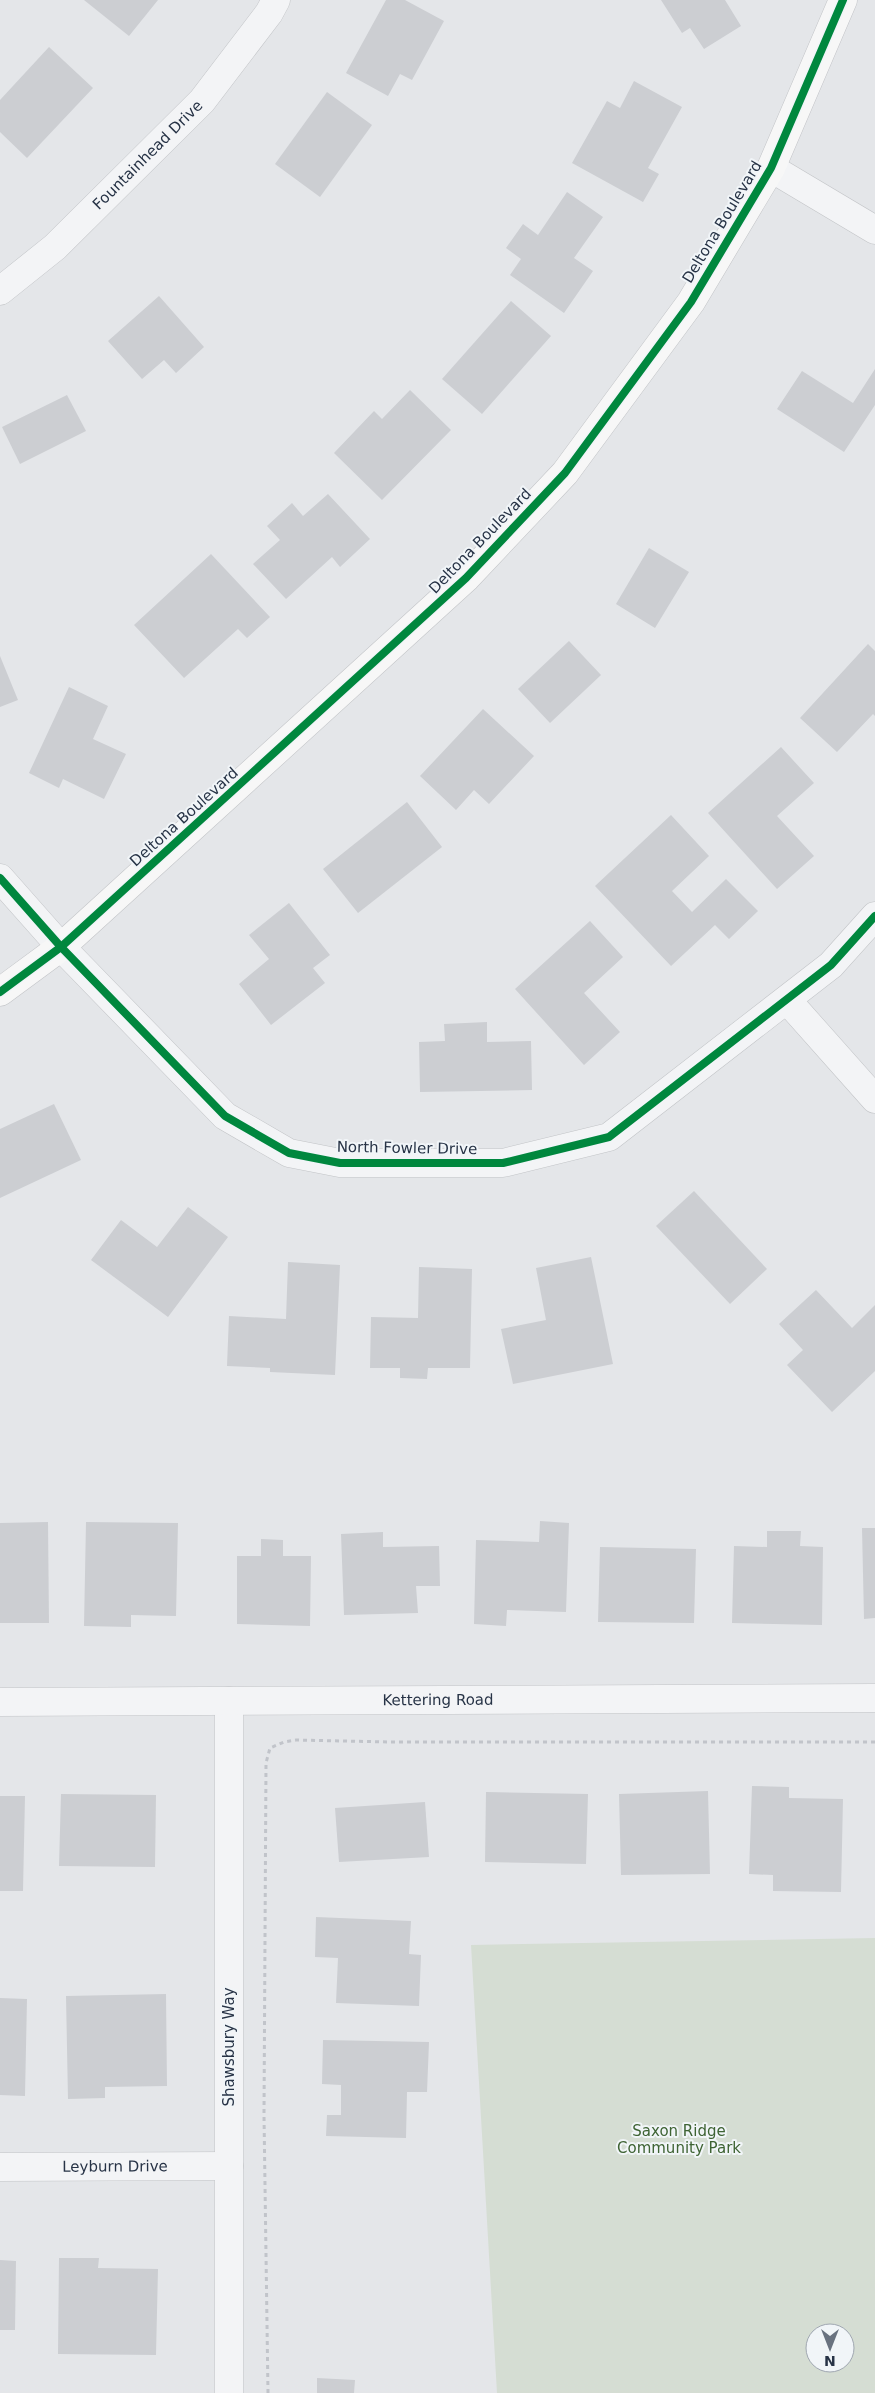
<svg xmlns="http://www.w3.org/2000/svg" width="875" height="2393" font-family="'DejaVu Sans',sans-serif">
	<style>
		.green { fill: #d5ddd3; fill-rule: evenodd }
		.building { fill: #ccced2 }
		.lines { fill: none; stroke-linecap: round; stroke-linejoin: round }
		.street-casing { stroke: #c2c4c7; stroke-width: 29 }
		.secondary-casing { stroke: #c2c4c7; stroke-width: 29 }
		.path { stroke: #c1c4ca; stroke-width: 3; stroke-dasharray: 4 4; stroke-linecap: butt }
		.street { stroke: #f3f4f6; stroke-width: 28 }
		.secondary { stroke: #f7f7f7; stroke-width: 28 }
		.cycleway-casing { stroke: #f1f5f8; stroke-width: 11 }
		.cycleway { stroke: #00873e; stroke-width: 8 }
		.labels { text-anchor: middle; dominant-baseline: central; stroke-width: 4; stroke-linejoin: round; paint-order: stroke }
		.street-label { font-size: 15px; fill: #273346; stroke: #f1f5f8 }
		.park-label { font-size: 15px; fill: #3e6333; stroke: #f1f5f8 }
	</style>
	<rect width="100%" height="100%" fill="#e4e6e9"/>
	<path class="green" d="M 875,1938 L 875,2393 L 497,2393 L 471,1945 ZM 815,2333 L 845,2333 L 845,2363 L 815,2363 Z"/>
	<g class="building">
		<polygon points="84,0 158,0 129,36"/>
		<polygon points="386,0 405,0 444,21 412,80 400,74 388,96 346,73"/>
		<polygon points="661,0 725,0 741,26 704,49 690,28 682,33"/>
		<polygon points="49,47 93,88 27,158 0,132 0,100"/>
		<polygon points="634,81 682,107 648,168 659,174 643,202 572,163 607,101 620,108"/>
		<polygon points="327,92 372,125 320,197 275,164"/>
		<polygon points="567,192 603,217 574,258 593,271 564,313 510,275 521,259 506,248 523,224 538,235"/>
		<polygon points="159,296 204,347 176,373 164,360 142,379 108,341"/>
		<polygon points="511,301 551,336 482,414 442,379"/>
		<polygon points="875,369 875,405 844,452 777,409 802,371 853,403"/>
		<polygon points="410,390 451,430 382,500 334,453 374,411 382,419"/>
		<polygon points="67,395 86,431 20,464 2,427"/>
		<polygon points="328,494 370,539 340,567 332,557 286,599 253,564 280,540 267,526 292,503 303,516"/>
		<polygon points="649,548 689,572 655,628 616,604"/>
		<polygon points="211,554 270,617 247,638 238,629 184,678 134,625"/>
		<polygon points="569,641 601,675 550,723 518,689"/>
		<polygon points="868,644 875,651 875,716 873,714 837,752 800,718"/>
		<polygon points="0,656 18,700 0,707"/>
		<polygon points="69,687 108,706 93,739 126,754 104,799 63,779 59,788 29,773"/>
		<polygon points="483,709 534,756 489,804 474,790 456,810 420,776"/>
		<polygon points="781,747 814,783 777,816 814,856 777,889 708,813"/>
		<polygon points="407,802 442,847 358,913 323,869"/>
		<polygon points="671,815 709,856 672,891 692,912 726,879 758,911 729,939 715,925 671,966 595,886"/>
		<polygon points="289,903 330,955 313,968 325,983 271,1025 239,984 269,959 249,935"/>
		<polygon points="590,921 623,957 584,993 620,1032 584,1065 515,989"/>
		<polygon points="487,1022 487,1042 531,1041 532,1090 420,1092 419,1042 445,1041 444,1024"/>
		<polygon points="54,1104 81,1160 0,1198 0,1129"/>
		<polygon points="694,1191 767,1269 730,1304 656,1226"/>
		<polygon points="188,1207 228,1237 168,1317 91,1260 121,1220 157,1247"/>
		<polygon points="591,1257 613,1364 513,1384 501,1329 546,1320 536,1268"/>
		<polygon points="288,1262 340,1265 335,1375 270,1372 270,1368 227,1366 229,1316 286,1319"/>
		<polygon points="419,1267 472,1269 470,1368 428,1368 427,1379 400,1378 400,1368 370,1368 371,1317 418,1318"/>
		<polygon points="816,1290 852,1328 875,1305 875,1371 832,1412 787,1365 803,1350 779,1324"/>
		<polygon points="540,1521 569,1523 566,1612 507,1610 506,1626 474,1624 476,1540 539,1542"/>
		<polygon points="48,1522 49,1623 0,1623 0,1523"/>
		<polygon points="86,1522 178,1523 176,1616 131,1615 131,1627 84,1626"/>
		<polygon points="862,1528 875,1528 875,1618 864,1619"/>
		<polygon points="767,1531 801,1531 800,1546 823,1547 822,1625 732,1623 734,1546 767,1547"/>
		<polygon points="383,1532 383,1547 439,1546 440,1586 416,1586 418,1613 344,1615 341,1534"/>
		<polygon points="261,1539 283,1540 283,1556 311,1556 310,1626 237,1624 237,1556 261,1556"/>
		<polygon points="600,1547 696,1549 694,1623 598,1622"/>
		<polygon points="752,1786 789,1787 789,1798 843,1799 841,1892 773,1891 773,1875 749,1874"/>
		<polygon points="708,1791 710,1874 621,1875 619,1794"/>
		<polygon points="486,1792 588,1794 586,1864 485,1862"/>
		<polygon points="61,1794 156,1795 155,1867 59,1866"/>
		<polygon points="0,1796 25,1796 23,1891 0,1891"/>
		<polygon points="425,1802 429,1857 339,1862 335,1808"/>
		<polygon points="316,1917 411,1921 409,1954 421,1955 419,2006 336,2003 338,1958 315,1957"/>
		<polygon points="166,1994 167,2086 105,2087 105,2098 68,2099 66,1996"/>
		<polygon points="0,1998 27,1999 25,2096 0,2095"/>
		<polygon points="323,2040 429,2042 427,2092 407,2092 406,2138 326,2136 327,2115 341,2115 341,2085 322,2084"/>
		<polygon points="59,2258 99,2258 98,2268 158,2269 156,2355 58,2354"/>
		<polygon points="0,2260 16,2261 15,2330 0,2330"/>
		<polygon points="317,2378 355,2380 354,2393 317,2393"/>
	</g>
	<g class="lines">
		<g class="street-casing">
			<g id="street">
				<polyline points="771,168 875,230"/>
				<path id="s1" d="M 0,291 L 55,247 L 202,101 L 269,13 L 276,0"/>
				<polyline points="0,878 61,947 225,1116 289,1153 340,1163 503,1163 609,1137 831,965 875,916"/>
				<polyline points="787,1000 875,1099"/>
				<polyline points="229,1701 229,2393"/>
				<path id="s2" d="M 0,1702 L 875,1698"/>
				<path id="s3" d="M 0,2167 L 229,2166"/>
			</g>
		</g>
		<g class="secondary-casing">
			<polyline id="secondary" points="0,992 61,947 466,578 565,473 691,302 771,168 843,0"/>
		</g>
		<polyline class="path" points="268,2393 264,2115 266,1763 270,1748 284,1742 296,1740 391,1742 875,1742"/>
		<use href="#street" class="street"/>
		<use href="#secondary" class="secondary"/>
		<g class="cycleway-casing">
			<g id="cycleway">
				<polyline points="0,878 61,947 225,1116 289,1153 340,1163 503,1163 609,1137 831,965 875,916"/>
				<polyline points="0,992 61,947 466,578 565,473 691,302 771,168 843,0"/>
			</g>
		</g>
		<use href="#cycleway" class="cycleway"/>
	</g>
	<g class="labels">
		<g class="street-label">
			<text stroke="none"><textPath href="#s1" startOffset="201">Fountainhead Drive</textPath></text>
			<text transform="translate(722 222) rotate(-59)">Deltona Boulevard</text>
			<text transform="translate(480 541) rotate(-46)">Deltona Boulevard</text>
			<text transform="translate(184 817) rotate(-42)">Deltona Boulevard</text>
			<text transform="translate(407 1148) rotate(1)">North Fowler Drive</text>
			<text stroke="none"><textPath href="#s2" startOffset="438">Kettering Road</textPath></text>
			<text transform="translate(229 2047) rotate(-90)">Shawsbury Way</text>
			<text stroke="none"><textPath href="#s3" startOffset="115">Leyburn Drive</textPath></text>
		</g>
		<g class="park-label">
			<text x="679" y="2131">Saxon Ridge<tspan x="679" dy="17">Community Park</tspan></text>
		</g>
	</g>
	<g transform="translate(830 2348) rotate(180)"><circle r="24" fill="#f1f5f8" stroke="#a0a7b1"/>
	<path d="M0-4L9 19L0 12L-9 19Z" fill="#69727f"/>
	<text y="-8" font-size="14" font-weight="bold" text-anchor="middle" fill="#273346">N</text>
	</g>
</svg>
